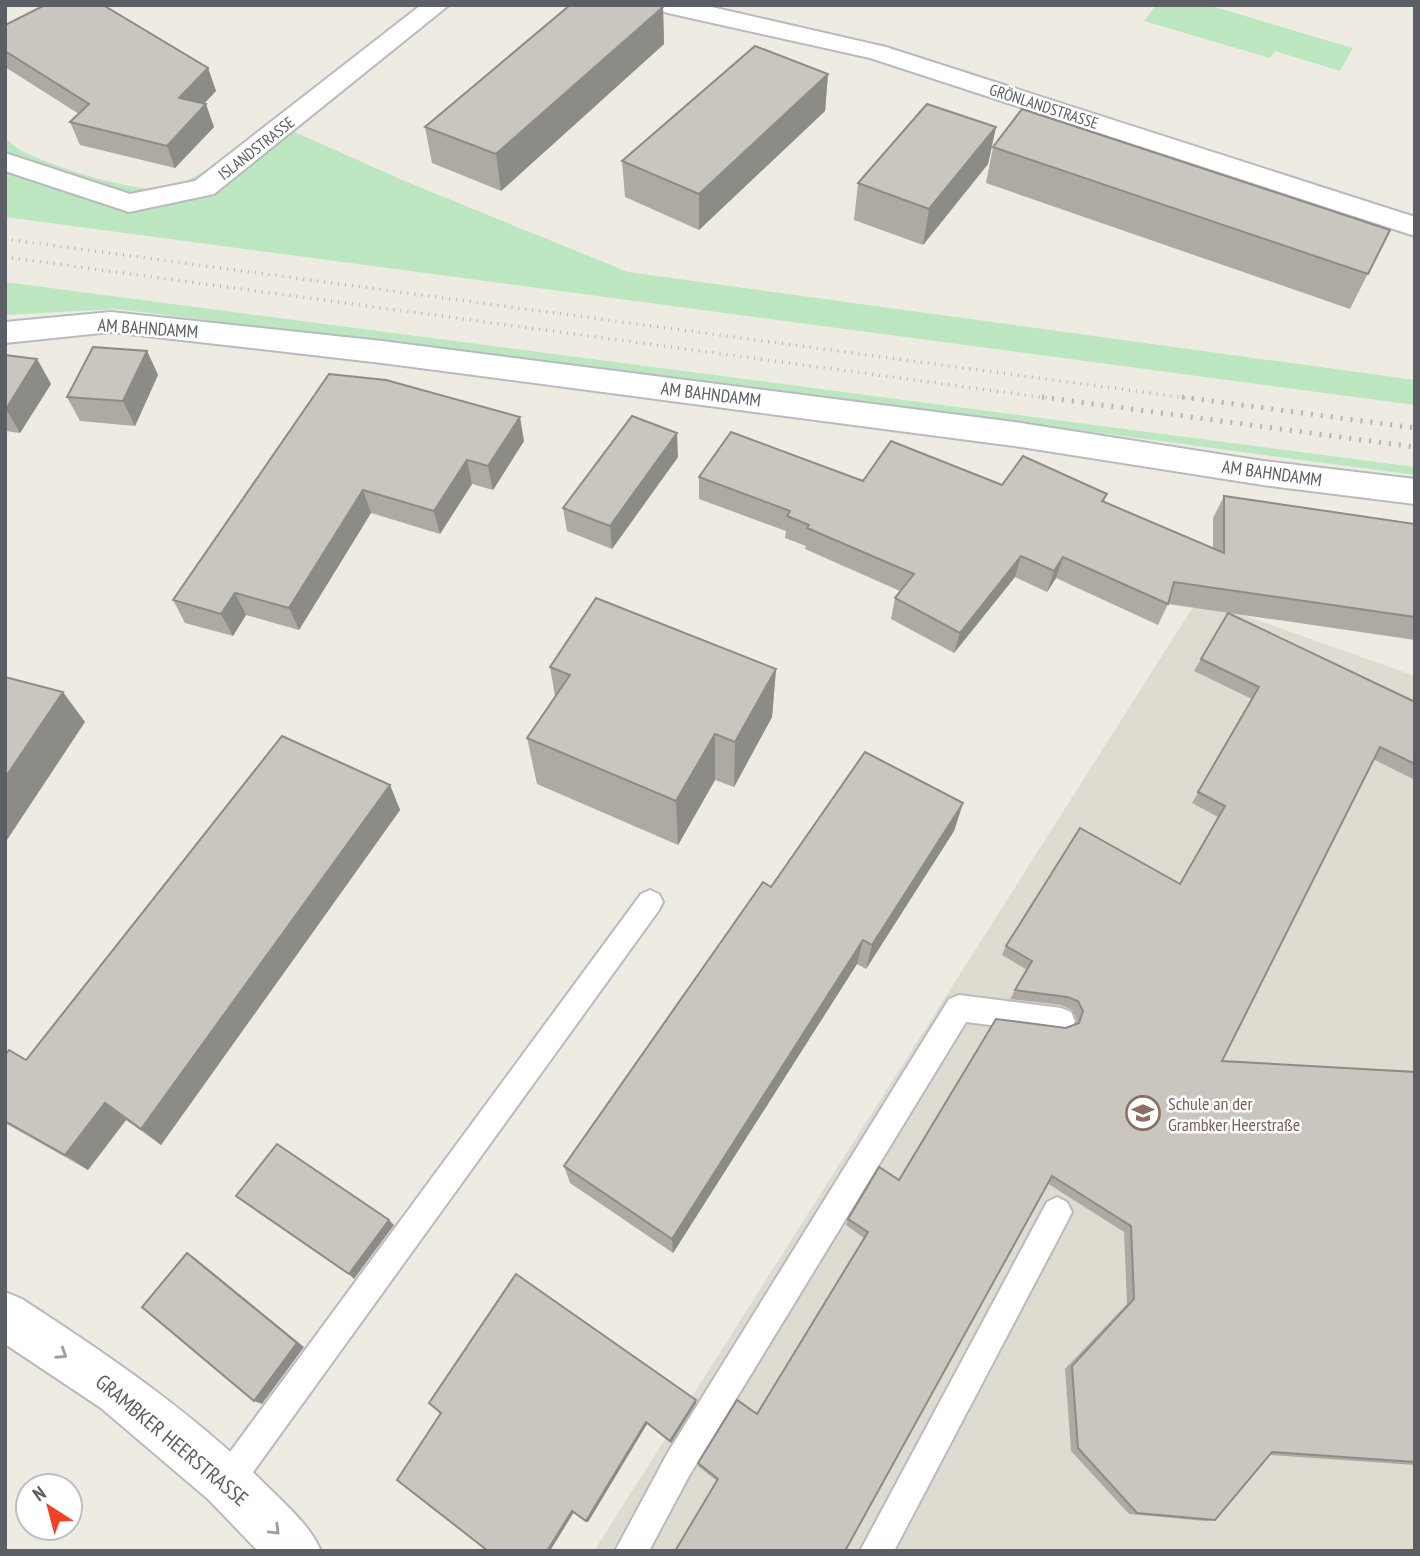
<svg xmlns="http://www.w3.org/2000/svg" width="1420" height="1556" font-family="'PT Sans Narrow',sans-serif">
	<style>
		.education { fill: #dedbd1 }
		.green { fill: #bde7c0 }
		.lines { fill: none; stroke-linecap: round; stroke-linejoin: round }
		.lane-casing { stroke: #b8babf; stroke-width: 4 }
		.street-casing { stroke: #b8babf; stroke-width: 4 }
		.lane { fill: #fff; fill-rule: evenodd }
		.street { fill: #fff; fill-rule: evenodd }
		.rail-far1 { stroke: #b4b5b5; stroke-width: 3.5; stroke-dasharray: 1 6; stroke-linecap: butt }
		.rail { stroke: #b4b5b5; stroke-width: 5; stroke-dasharray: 2 8; stroke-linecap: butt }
		.wall { fill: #adaaa4 }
		.shaded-wall { fill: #8d8b86 }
		.building { fill: #c9c6bf; stroke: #8d8b86; stroke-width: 2 }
		.oneway { stroke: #9d9ea2 }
		.labels { text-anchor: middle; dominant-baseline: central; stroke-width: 5; stroke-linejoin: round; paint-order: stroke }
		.far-street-label { font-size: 16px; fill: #5b5e64; stroke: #fff }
		.street-label { font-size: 18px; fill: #5b5e64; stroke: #fff }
		.education-label { font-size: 18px; fill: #785e54; stroke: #fff; text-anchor: start }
		.near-street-label { font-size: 21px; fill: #5b5e64; stroke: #fff }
	</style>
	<rect width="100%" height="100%" fill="#eeece2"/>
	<polygon class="education" points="1198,599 1415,676 1415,1551 594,1551"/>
	<g class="green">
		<polygon points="1156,5 1208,5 1353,48 1340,71 1275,51 1270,58 1144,21"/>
		<path d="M 270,121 L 407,182 L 628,272 L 1415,380 L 1415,405 L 5,217 L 5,138 C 11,142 16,148 22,151 C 49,165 139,195 167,188 C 205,178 239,144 270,121 Z"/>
		<polygon points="5,282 1415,467 1415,475 935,411 117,309 5,315"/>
	</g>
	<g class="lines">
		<g class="lane-casing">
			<g id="lane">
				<polygon points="650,890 659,894 663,902 659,910 238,1493 227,1498 216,1493 211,1482 216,1471 641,894"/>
				<polygon points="959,995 1061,1008 1071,1012 1075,1021 1071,1030 1061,1034 966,1022 689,1476 649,1551 615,1551 667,1454 949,999"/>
				<polygon points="1057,1197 1067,1202 1072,1212 1067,1222 894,1551 860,1551 1047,1202"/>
			</g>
		</g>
		<g class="street-casing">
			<g id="street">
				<polygon points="421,5 449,5 214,194 129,212 5,171 5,153 130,194 195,181"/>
				<polygon points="656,5 703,5 886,47 1415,217 1415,236 870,58 668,13 659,10"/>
				<polygon points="111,312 382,341 1014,422 1263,461 1415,479 1415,504 1263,485 1014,446 382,363 111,332 5,343 5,322"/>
				<path d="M 5,1292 L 22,1299 C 111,1357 195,1414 271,1490 C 290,1509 310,1526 321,1551 L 258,1551 L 209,1500 L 101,1408 L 5,1344 Z"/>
			</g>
		</g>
		<use href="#lane" class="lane"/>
		<use href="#street" class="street"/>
		<g class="rail-far1">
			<polyline points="5,239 1195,399"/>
			<polyline points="5,257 1055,399"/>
		</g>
		<g class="rail">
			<polyline points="1042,397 1415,447"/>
			<polyline points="1182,397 1415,428"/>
		</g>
	</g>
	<g class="wall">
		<polygon points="663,7 664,44 501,191 432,163 425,127"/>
		<polygon points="5,25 208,68 216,91 204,104 214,127 175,168 80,145 70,122 79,114 5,67"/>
		<polygon points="828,74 825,111 699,230 625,197 622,161"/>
		<polygon points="996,127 988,164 923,245 854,220 858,183"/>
		<polygon points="993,147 1390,230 1350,309 986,183"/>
		<polygon points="147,351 158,375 135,426 80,421 67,397"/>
		<polygon points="5,355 37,359 51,384 20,433 5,431"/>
		<polygon points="329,374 524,441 493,490 472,484 440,534 371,513 299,630 246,615 233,636 185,623 173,600"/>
		<polygon points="678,457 612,549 567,531 563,508"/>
		<polygon points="699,477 1002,485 1107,494 1104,502 1213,548 1213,518 1224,496 1415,524 1415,640 1168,604 1158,625 1056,578 1047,592 1015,577 954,653 891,619 895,598 900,591 805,549 806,546 785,538 786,531 699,499"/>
		<polygon points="1201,659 1415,702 1415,780 1373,759 1222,1061 1415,1072 1415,1465 1269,1455 1215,1520 1205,1521 1129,1514 1071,1451 1065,1369 1127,1304 1124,1232 1047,1183 717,1481 698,1466 698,1463 757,1414 864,1238 846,1225 848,1219 899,1180 1066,1028 1076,1024 1077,1020 1072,1010 1061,1005 1010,999 1027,970 1002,955 1006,946 1180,883 1218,817 1192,803 1252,699 1194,671"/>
		<polygon points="550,667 776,669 772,717 734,787 715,780 678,845 537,784 527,738 555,696"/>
		<polygon points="390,785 400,810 161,1145 126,1120 88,1170 5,1123 5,1055 26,1060"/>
		<polygon points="963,803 954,831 866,969 857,964 673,1253 570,1183 564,1166 771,887"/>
		<polygon points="696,1403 671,1443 647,1424 588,1522 441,1413"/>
	</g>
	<g class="shaded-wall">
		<polygon points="663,7 664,44 501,191 496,154"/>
		<polygon points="208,68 216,91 188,120 179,98"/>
		<polygon points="828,74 825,111 699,230 699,194"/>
		<polygon points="206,104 214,127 175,168 167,146"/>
		<polygon points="996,127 988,164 923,245 929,209"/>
		<polygon points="147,351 158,375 135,426 123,401"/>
		<polygon points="37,359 51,384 20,433 6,409"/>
		<polygon points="520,417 524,441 493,490 488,466"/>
		<polygon points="677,433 678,457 612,549 610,526"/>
		<polygon points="467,460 472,484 440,534 434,511"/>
		<polygon points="363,490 371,513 299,630 289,608"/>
		<polygon points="1021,556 1015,577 954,653 960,633"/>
		<polygon points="1063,557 1056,578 1047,592 1054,571"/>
		<polygon points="235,593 246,615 233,636 221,614"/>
		<polygon points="776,669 772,717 734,787 735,742"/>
		<polygon points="63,692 85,722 5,843 5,778"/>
		<polygon points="715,734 715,780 678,845 676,801"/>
		<polygon points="390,785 400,810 161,1145 141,1129"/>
		<polygon points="963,803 954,831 866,969 872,945"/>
		<polygon points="863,940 857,964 673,1253 672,1239"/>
		<polygon points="105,1103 126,1120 88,1170 65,1155"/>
		<polygon points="389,1220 394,1225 354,1279 349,1274"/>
		<polygon points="187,1253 195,1258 304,1347 262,1404 254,1401"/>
		<polygon points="696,1400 696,1403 671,1443 670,1441"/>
		<polygon points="646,1422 647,1424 588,1522 586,1521"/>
		<polygon points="572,1511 574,1512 550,1551 547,1551"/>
	</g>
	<g class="building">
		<polygon points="45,5 103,5 208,68 179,98 206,104 167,146 70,122 89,104 5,51 5,25"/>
		<polygon points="570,5 657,5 663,7 496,154 425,127"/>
		<polygon points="755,46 828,74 699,194 622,161"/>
		<polygon points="927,104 996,127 929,209 858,183"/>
		<polygon points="1022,109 1390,230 1368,274 993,147"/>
		<polygon points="93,347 147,351 123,401 67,397"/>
		<polygon points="5,355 37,359 6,409 5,409"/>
		<polygon points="329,374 386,380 520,417 488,466 467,460 434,511 363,490 289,608 235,593 221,614 173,600"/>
		<polygon points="632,416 677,433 610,526 563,508"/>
		<polygon points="731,432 863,481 891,441 1002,485 1023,456 1107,494 1102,501 1224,553 1224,496 1415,524 1415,617 1174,582 1168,604 1063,557 1054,571 1021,556 960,633 895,598 914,574 807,528 809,525 787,516 790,511 699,477"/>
		<polygon points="596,598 776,669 735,742 715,734 676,801 527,738 570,675 550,667"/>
		<polygon points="1228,613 1415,702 1415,764 1380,747 1222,1061 1415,1072 1415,1462 1272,1452 1215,1520 1137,1513 1078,1448 1072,1366 1134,1299 1131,1226 1052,1176 845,1551 675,1551 718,1479 698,1463 737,1400 757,1414 868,1232 848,1219 879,1167 899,1180 996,1019 1066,1028 1079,1023 1083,1011 1078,1001 1067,997 1015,990 1032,961 1006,946 1080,828 1180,884 1225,806 1198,792 1259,687 1201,659"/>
		<polygon points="5,677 63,692 5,778"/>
		<polygon points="282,736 390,785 141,1129 105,1103 65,1155 5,1121 5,1055 9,1050 26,1060"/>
		<polygon points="865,752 963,803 872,945 863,940 672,1239 564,1166 763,882 771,887"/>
		<polygon points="277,1144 389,1220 349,1274 236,1196"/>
		<polygon points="187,1253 297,1343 254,1401 142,1307"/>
		<polygon points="516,1274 696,1400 670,1441 646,1422 586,1521 572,1511 547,1551 488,1551 397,1480 441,1413 429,1403"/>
	</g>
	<defs><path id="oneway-chevron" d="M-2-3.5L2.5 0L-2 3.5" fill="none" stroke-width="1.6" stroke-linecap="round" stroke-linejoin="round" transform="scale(1.75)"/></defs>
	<g class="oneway">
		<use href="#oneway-chevron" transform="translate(62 1354) rotate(33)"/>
		<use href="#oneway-chevron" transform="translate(275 1530) rotate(45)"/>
	</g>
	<defs>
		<g id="school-ring" transform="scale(1.75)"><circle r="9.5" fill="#fff" stroke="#8d6e63" stroke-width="1.5"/><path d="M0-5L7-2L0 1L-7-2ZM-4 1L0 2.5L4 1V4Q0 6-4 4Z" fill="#8d6e63"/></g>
	</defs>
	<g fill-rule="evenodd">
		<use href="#school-ring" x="1143" y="1113"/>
	</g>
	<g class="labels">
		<g class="far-street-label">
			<text transform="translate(1044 106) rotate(18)">GRÖNLANDSTRASSE</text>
			<text transform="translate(256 148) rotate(-38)">ISLANDSTRASSE</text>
		</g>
		<g class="street-label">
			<text transform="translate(148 328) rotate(4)">AM BAHNDAMM</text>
			<text transform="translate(711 394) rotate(7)">AM BAHNDAMM</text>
			<text transform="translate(1272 473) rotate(8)">AM BAHNDAMM</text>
		</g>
		<g class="education-label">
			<text x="1168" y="1103">Schule an der<tspan x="1168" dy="21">Grambker Heerstraße</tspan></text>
		</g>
		<g class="near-street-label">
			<text transform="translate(172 1440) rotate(40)">GRAMBKER HEERSTRASSE</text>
		</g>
	</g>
	<rect width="1420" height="1556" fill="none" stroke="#5b5e64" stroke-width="14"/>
	<g transform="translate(49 1507) rotate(324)"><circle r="33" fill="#ffffff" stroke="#bdbfc1" stroke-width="2"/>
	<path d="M0-5L12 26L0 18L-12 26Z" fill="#f14126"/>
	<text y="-10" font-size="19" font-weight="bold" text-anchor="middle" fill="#5b5e64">N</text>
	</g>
</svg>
